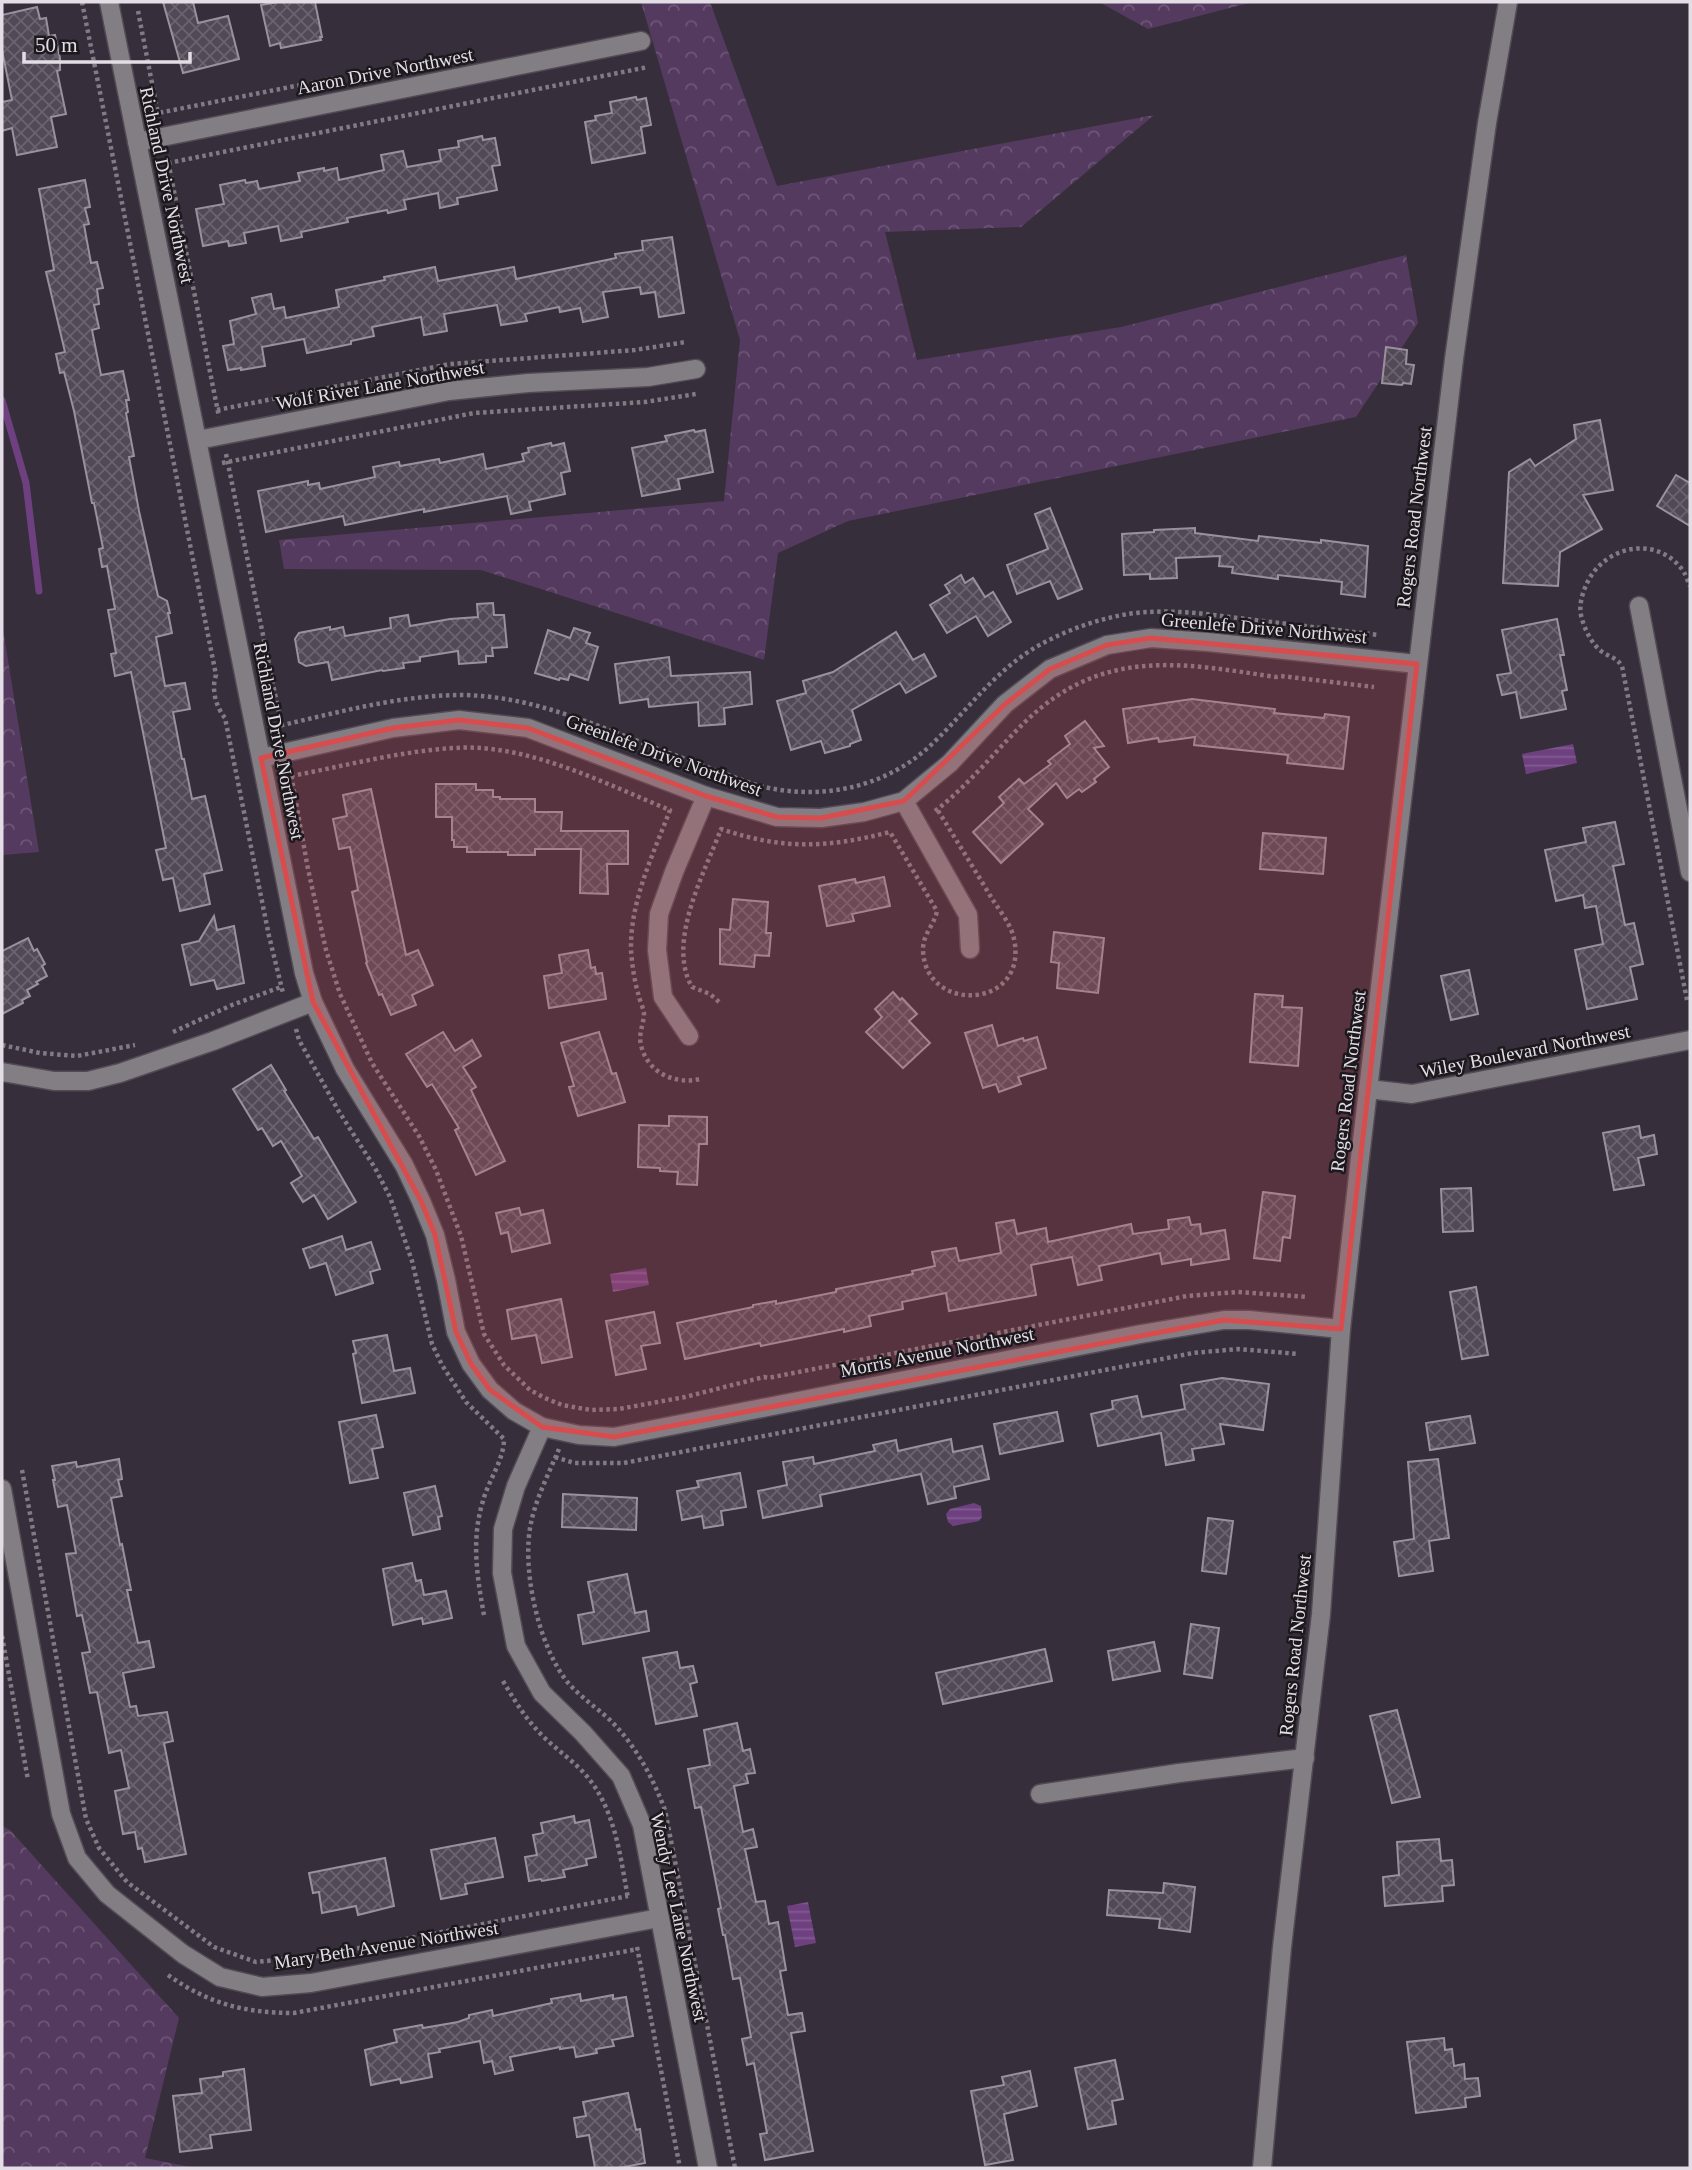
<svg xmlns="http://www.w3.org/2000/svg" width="1692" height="2170" font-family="'Times New Roman',serif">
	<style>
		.forest { fill: url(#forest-crowns) }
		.water { fill: url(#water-rules) }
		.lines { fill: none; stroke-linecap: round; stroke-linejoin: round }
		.stream { stroke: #6e4080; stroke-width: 7 }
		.building { fill: url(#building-cross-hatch); stroke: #9a909e; stroke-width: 2 }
		.minor-casing { stroke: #524a55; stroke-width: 21 }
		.path { stroke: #817b84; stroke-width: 4.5; stroke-dasharray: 3.5 3.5; stroke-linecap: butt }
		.minor { stroke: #837e84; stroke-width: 18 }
		.marked { fill: #d94c4e; fill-opacity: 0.2; stroke: #d94c4e; stroke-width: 5; stroke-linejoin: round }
		.labels { text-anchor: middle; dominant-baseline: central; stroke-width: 5; stroke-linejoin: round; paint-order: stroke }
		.street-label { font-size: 19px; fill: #e3dee5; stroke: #1c181d }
	</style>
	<defs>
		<pattern id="forest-crowns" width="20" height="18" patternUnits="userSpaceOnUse" patternTransform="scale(1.75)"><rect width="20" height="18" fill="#553a60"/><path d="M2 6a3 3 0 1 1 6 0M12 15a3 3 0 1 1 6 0" fill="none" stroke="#6d5677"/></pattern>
		<pattern id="water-rules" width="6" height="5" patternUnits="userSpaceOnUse" patternTransform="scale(1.75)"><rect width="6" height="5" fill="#6e4080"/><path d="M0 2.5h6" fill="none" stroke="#835b92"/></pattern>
		<pattern id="building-cross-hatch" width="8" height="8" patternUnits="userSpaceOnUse" patternTransform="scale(1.75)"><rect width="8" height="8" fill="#524956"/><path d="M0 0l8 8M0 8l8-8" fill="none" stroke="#6b636e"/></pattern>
	</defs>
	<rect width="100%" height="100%" fill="#362e3a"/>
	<g class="forest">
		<polygon points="641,2 710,2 777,186 1154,115 1021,227 885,232 917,360 1121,327 1406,255 1418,323 1356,417 848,521 778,553 764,660 481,570 284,569 279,540 724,501 740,340"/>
		<polygon points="1099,2 1253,2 1148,29"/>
		<polygon points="2,623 39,852 2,855"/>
		<polygon points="2,1826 10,1830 179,2018 145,2158 196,2168 2,2168"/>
	</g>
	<g class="water">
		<polygon points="1573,744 1577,763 1526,774 1522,754"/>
		<polygon points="646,1268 649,1285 613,1292 610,1274"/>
		<polygon points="974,1503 981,1506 982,1517 979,1521 953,1526 948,1522 946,1514 950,1509"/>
		<polygon points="808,1902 816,1943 795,1947 787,1906"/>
	</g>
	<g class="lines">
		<polyline class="stream" points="2,400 26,483 39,591"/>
	</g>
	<g class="building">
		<polygon points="163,2 193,2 198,23 228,16 239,59 183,73"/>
		<polygon points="278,2 315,2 322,37 320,37 321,40 281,48 280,43 270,46 261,5"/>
		<polygon points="37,7 40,19 46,18 49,36 55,35 60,58 60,70 57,71 66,114 51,117 57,147 17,155 12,128 2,131 2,102 12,100 2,50 2,15"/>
		<polygon points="636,97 637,100 646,98 651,125 641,127 645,153 592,163 585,122 596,120 595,116 612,113 610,102"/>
		<polygon points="482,136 483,140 495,138 500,165 492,166 497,190 457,198 458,204 440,208 438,193 404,200 406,209 388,213 387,210 347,218 348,222 301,232 302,237 281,241 278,226 244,233 246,243 229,246 228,241 203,246 196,209 224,204 220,185 245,180 246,183 257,181 259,189 300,181 298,173 324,168 324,171 337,168 339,180 384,170 381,155 403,151 407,167 441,161 439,150 459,147 458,141"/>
		<polygon points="85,180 90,207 85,208 89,224 84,225 91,263 97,262 103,288 97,289 99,304 94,305 99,328 92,330 101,375 123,371 129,400 126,400 128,412 126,413 134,456 129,457 139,511 158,596 167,601 170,613 168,613 172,633 156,637 165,686 185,683 190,709 173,712 182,759 184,759 192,799 205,796 222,870 204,874 210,904 180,911 173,878 163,880 156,850 166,848 131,672 115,676 111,654 116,653 108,610 115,609 107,566 102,567 99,549 103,548 94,503 92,503 74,411 64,372 60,373 56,354 65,352 46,272 54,270 39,189"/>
		<polygon points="672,237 684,313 659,317 655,292 641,294 640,287 603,292 608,317 583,322 580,308 560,312 559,307 525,314 527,321 501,325 497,305 444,314 447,331 424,335 421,317 372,327 374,336 351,341 351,344 307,353 304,339 262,347 265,366 241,370 241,368 228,370 223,346 234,344 230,321 256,314 252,298 271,294 274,309 284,307 286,318 339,307 336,290 385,280 384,277 435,267 438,281 514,267 516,279 616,258 615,254 643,250 642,241"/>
		<polygon points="1386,347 1407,350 1406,364 1414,365 1411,384 1403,383 1402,385 1382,383"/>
		<polygon points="1600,420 1613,490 1583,495 1602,529 1560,552 1558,586 1503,583 1509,472 1530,459 1535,466 1576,439 1574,425"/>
		<polygon points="694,430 695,432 705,430 713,472 678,479 680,489 642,496 632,448 667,441 665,436"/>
		<polygon points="551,443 552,446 564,443 570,471 561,473 565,494 529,502 531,510 511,514 507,496 424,512 424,509 345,525 343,516 266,532 258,491 308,481 308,485 319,483 320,489 375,477 373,467 399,462 400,466 439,459 440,463 483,454 486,469 524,461 522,454 529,452 528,448"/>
		<polygon points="1676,475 1690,483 1690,526 1657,506"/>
		<polygon points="1050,508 1082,589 1058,599 1050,581 1017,594 1007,565 1048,549 1035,514"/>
		<polygon points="1195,528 1195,533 1258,541 1259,536 1321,543 1321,540 1368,546 1365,597 1341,594 1342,582 1278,575 1278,579 1232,573 1233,567 1219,566 1220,556 1176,558 1177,578 1150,579 1150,574 1124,575 1122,534 1154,532 1154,530"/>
		<polygon points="961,575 965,583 973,578 985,597 993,592 1011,622 988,636 976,616 947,633 930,605 950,593 945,585"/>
		<polygon points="493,603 494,615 504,615 507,647 492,648 493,656 486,656 486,662 459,664 458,651 420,657 420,661 403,663 404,668 383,671 382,670 332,680 328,662 306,666 299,662 295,639 299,633 330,627 330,630 343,627 345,636 391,628 390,618 408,615 410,626 450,619 478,617 477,604"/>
		<polygon points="1557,619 1564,655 1560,655 1567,690 1562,691 1566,709 1521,718 1516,692 1502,695 1497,675 1511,673 1502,630"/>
		<polygon points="574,628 590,633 586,643 598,647 588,680 570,674 568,680 560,678 559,680 535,673 548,630 570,638"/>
		<polygon points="896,632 913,660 924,654 936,676 906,693 900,683 852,710 861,740 850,744 850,746 825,753 821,741 791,750 777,701 806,693 803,681 833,672"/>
		<polygon points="669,657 671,676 750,672 752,704 724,708 725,724 699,726 698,702 649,707 648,699 620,703 615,664"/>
		<polygon points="1192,699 1275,709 1274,713 1324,718 1325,714 1349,717 1343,769 1287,763 1288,755 1194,745 1195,737 1159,742 1158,738 1128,743 1123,709"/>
		<polygon points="1085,721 1104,746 1094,748 1109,767 1094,779 1096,782 1082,792 1079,789 1067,798 1056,783 1028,809 1043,824 1001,863 973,832 1004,803 999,797 1019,779 1024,784 1051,764 1048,761 1070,744 1065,736"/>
		<polygon points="436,784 476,784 476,790 493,790 493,797 500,797 500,799 535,799 535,812 562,812 561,831 628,831 628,864 607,864 608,894 580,893 581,849 535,849 535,855 508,855 508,852 467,852 467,847 454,847 454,840 452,840 452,817 436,817"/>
		<polygon points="371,789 406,955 418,950 433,985 412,995 416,1005 391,1015 382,994 379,995 366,963 367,962 352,892 358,890 350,847 339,849 333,819 347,816 343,795"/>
		<polygon points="1615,822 1624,864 1613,866 1625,925 1634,923 1643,964 1630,967 1637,999 1587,1009 1575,950 1603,944 1596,906 1585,908 1583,895 1556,901 1545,850 1586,842 1583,828"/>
		<polygon points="1263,833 1326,838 1323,874 1260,869"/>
		<polygon points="884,877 890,906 852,914 854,921 827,926 819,886 855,879 856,883"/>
		<polygon points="733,899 768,902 766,933 771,933 769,956 755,955 754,967 720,964 720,929 730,930"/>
		<polygon points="214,916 217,930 234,926 244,983 217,989 214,980 191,985 182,945 199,941"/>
		<polygon points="1054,932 1104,938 1098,993 1057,988 1059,963 1051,962"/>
		<polygon points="28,938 34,951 37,949 45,964 42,966 47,976 36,982 38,984 27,990 30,996 22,1000 23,1003 2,1014 2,951"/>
		<polygon points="588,950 591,968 595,967 596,974 602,973 606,999 549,1008 544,976 562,973 559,955"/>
		<polygon points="1469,970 1478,1014 1451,1020 1441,976"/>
		<polygon points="893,992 900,1000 902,998 917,1014 909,1021 930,1043 903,1068 866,1032 882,1017 875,1009"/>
		<polygon points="1255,994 1283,996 1282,1007 1302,1008 1298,1066 1250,1062"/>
		<polygon points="992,1025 998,1046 1023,1038 1024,1041 1037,1037 1046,1068 1018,1077 1021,1084 999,1092 996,1084 983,1088 965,1033"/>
		<polygon points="443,1032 455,1051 472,1040 481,1056 463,1067 476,1087 471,1090 505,1161 476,1175 455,1130 459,1128 432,1084 427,1087 406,1054"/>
		<polygon points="599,1032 612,1074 616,1073 625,1102 578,1116 569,1087 574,1086 561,1043"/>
		<polygon points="271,1065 286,1090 284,1091 314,1139 318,1137 356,1202 328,1219 314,1195 303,1202 291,1183 302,1176 281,1141 273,1146 262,1128 258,1130 233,1089"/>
		<polygon points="669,1116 707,1117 707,1144 699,1144 697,1185 677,1184 678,1172 660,1171 660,1168 638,1167 639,1125 669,1126"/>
		<polygon points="1639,1126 1641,1138 1654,1135 1657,1154 1638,1158 1644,1185 1614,1190 1603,1133"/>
		<polygon points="1471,1188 1473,1231 1443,1232 1441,1189"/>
		<polygon points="1263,1192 1295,1196 1290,1238 1283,1237 1280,1261 1254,1258"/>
		<polygon points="519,1208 521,1215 543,1210 550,1243 512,1252 508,1232 501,1234 496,1213"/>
		<polygon points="1189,1217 1191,1225 1200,1224 1201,1234 1225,1230 1229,1259 1191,1265 1191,1259 1162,1264 1160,1253 1099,1266 1102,1280 1078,1285 1072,1257 1031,1265 1036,1295 949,1311 946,1293 902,1302 903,1309 869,1316 871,1326 844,1332 844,1329 761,1346 760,1343 685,1359 677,1323 753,1307 753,1305 776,1301 776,1304 836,1292 836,1289 913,1274 912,1271 935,1266 932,1252 956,1248 959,1261 1001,1253 996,1223 1014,1220 1017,1234 1046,1228 1048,1242 1131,1224 1133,1234 1169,1229 1168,1220"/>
		<polygon points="342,1236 346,1250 371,1242 380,1269 370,1272 373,1283 336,1295 326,1263 310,1268 303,1249"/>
		<polygon points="1476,1287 1488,1355 1462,1359 1450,1292"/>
		<polygon points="561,1299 572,1357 542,1363 536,1335 512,1339 507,1310"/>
		<polygon points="654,1312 660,1343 641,1346 646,1369 616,1375 606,1321"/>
		<polygon points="387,1335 394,1371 410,1368 415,1393 362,1403 353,1354 356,1353 353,1341"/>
		<polygon points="1222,1378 1269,1384 1263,1430 1220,1424 1224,1444 1192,1449 1194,1460 1166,1465 1161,1433 1098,1446 1091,1414 1113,1409 1112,1401 1137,1396 1142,1417 1185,1409 1181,1385"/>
		<polygon points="1057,1412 1063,1441 1000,1454 994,1424"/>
		<polygon points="376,1415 383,1447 372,1449 378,1478 350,1483 339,1422"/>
		<polygon points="1470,1416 1475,1443 1430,1450 1426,1423"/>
		<polygon points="951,1439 953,1452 982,1446 989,1479 954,1487 956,1498 928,1504 921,1474 820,1495 822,1506 763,1518 758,1491 787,1485 783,1462 813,1457 814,1464 875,1451 873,1445 896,1440 898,1451"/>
		<polygon points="119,1459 122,1479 118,1480 122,1496 111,1498 120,1545 122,1544 131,1590 127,1590 138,1643 149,1641 154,1667 123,1673 130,1707 136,1706 138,1716 167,1712 173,1741 164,1743 186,1854 145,1862 142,1848 138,1849 135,1832 123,1834 115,1791 129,1788 121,1750 109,1753 97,1692 90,1693 82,1653 90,1652 82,1615 77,1616 66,1554 76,1553 67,1505 58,1507 53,1480 55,1480 52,1466 76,1462 77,1467"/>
		<polygon points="1438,1459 1449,1538 1429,1541 1433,1571 1399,1576 1394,1542 1414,1539 1408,1462"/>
		<polygon points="740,1473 746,1507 721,1511 723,1525 704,1528 702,1516 682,1520 677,1491 699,1487 697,1481"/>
		<polygon points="435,1486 442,1516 438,1517 440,1529 413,1535 404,1493"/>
		<polygon points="563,1494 637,1498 636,1530 562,1527"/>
		<polygon points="1208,1518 1233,1521 1226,1574 1202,1571"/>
		<polygon points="412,1563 416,1581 421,1580 424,1595 446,1591 452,1618 423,1624 422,1618 393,1625 383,1569"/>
		<polygon points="627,1574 635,1613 646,1611 649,1631 583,1644 578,1615 594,1612 588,1582"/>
		<polygon points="1191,1624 1219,1628 1212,1678 1184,1674"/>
		<polygon points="1154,1642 1160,1671 1113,1680 1108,1651"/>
		<polygon points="1045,1649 1052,1681 943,1704 936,1673"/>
		<polygon points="677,1652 680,1668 693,1666 697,1682 690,1684 697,1716 656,1724 643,1658"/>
		<polygon points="1397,1710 1420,1797 1392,1803 1370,1716"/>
		<polygon points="737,1723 743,1751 750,1749 755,1773 746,1774 748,1783 734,1786 743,1832 753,1829 757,1847 745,1849 756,1902 765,1901 769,1924 778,1922 786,1970 780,1971 788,2015 802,2013 805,2031 791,2033 813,2151 765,2160 760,2134 767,2133 754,2063 747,2065 742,2039 751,2037 740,1978 733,1979 725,1935 723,1935 718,1909 721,1908 701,1807 695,1808 688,1769 710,1765 704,1730"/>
		<polygon points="574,1816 575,1823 589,1820 596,1857 586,1859 587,1865 563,1870 565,1877 542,1881 541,1879 529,1881 525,1857 537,1855 533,1835 543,1833 541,1823"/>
		<polygon points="495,1838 503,1877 465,1884 467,1894 441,1899 431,1850"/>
		<polygon points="1439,1839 1441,1861 1452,1860 1454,1885 1442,1886 1443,1901 1385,1906 1383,1877 1399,1875 1397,1842"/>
		<polygon points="385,1858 394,1906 358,1915 356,1906 322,1913 319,1892 313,1893 309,1873"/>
		<polygon points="1164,1883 1195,1887 1190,1932 1159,1928 1160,1919 1107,1915 1109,1890 1163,1893"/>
		<polygon points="580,1994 581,2001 613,1995 613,1999 626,1997 633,2036 612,2040 614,2046 596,2049 597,2053 576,2057 574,2047 560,2049 560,2047 510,2057 513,2070 495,2074 492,2061 484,2063 480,2041 439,2049 440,2052 428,2054 432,2077 401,2083 400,2079 371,2085 365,2050 397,2042 394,2030 422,2025 423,2028 458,2022 469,2018 469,2015 492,2010 493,2016 552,2003 551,1999"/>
		<polygon points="1444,2038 1445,2050 1452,2049 1454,2066 1464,2064 1465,2079 1478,2078 1480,2096 1465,2098 1466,2107 1416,2113 1407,2042"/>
		<polygon points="1115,2060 1123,2099 1112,2101 1116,2124 1088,2129 1075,2068"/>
		<polygon points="244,2069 251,2130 210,2135 212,2148 180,2152 173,2096 202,2093 200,2079 223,2076 223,2072"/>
		<polygon points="1030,2071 1037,2106 1004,2114 1013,2160 985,2165 971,2091 1004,2085 1002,2077"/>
		<polygon points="628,2093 636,2130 640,2129 645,2163 619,2168 595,2168 589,2135 577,2137 574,2118 586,2116 583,2102"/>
	</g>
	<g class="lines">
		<g class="minor-casing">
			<g id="minor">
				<polyline points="109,2 304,973 313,1002 345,1069 404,1165 421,1201 435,1235 446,1280 456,1332 471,1364 490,1390 514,1411 542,1427 579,1435 614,1437 1141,1334 1224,1320 1249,1320 1341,1329"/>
				<polyline points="137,142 641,41"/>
				<polyline points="198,440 449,391 528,383 648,377 696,369"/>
				<polyline points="1639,606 1690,872"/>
				<polyline points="261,758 393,728 459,720 528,728 706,796 777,817 821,818 864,812 904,801 950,763 1005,704 1050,669 1107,645 1151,638 1208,642 1417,664"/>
				<polyline points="904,801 968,915 970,949"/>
				<polyline points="689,1036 663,997 657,950 659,914 674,872 706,796"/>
				<polyline points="2,1072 54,1081 88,1081 120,1073 213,1041 313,1002"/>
				<polyline points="1368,1089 1412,1094 1690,1040"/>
				<polyline points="542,1427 516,1486 503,1529 502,1573 516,1646 542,1693 583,1733 621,1776 642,1825 708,2168"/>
				<polyline points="2,1489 61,1814 77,1858 107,1894 183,1954 220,1977 262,1987 311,1983 659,1918"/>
				<polyline points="1040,1794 1179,1773 1305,1758"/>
				<polyline points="1262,2168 1282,1947 1321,1614 1341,1329 1360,1158 1454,359 1487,123 1508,2"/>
			</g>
		</g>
		<g class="path">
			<path d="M 82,2 L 216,675 C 211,689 216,707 225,718 L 269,936 L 283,993"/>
			<polyline points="138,11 158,114"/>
			<polyline points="153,114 341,77"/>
			<polyline points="167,156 219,417"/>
			<polyline points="168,163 648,67"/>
			<polyline points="217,410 450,364 635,350 686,342"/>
			<polyline points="226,454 282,728"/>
			<polyline points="222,463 474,413 645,402 696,394"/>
			<path d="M 274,727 C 336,713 399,695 463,695 C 525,696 581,719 638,741 C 676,756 715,770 753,784 C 815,802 884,790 932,744 C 966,712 988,679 1028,652 C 1060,631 1111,613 1149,612 C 1165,611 1181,612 1197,613 L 1379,635"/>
			<polyline points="290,769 308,869 326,950 340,994 372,1063 419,1136 436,1170 461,1236 484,1334 504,1365 530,1390 545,1398 562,1405 591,1410 619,1409 685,1397 764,1377 768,1378 1187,1296 1237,1292 1307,1297"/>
			<path d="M 291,776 C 345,766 400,751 455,748 C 528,743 605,784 670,810 C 653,855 630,901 631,950 C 632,964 634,979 638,993 C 639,999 643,1007 644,1013 C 644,1024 638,1033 641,1045 C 647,1072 674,1085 700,1079"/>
			<path d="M 935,811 C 969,785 995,751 1026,721 C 1103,647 1181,663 1276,677 L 1281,676 L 1374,687"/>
			<path d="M 1687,1000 L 1622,666 C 1616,657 1609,657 1601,651 C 1592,644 1585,630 1582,619 C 1578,607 1582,594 1587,583 C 1605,545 1658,534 1684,572 C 1686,576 1688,582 1690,586"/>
			<path d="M 719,1002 L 710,994 L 692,987 C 666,942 705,872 721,829 C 783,850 827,848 890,832 L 937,911 C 934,926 923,933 923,950 C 925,1015 1029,1009 1014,939 C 1011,924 999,910 991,897 C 973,867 955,838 937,809"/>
			<path d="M 296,1029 L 299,1040 L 338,1110 L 375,1168 L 390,1197 L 412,1261 L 432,1344 L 442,1365 L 466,1402 L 504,1439 C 504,1460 488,1481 483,1501 C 471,1539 477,1577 484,1615"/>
			<polyline points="173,1032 232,1005 281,987"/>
			<polyline points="2,1045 40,1053 77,1056 135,1045"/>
			<path d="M 559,1449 C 549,1473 536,1498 531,1523 C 521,1569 539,1650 570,1685 C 582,1698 597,1708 610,1720 C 636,1746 652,1776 665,1810 L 735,2168"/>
			<polyline points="555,1457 574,1463 624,1463 1193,1353 1238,1349 1299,1354"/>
			<polyline points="22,1470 86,1819 99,1848 127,1882 214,1947 256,1962 318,1956 628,1896"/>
			<polyline points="2,1636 28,1780"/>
			<path d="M 503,1681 C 516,1703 529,1724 548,1741 C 560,1752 573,1761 584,1773 C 615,1807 620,1855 628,1898"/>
			<polyline points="637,1947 680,2168"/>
			<path d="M 168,1975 C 209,2004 245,2013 294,2013 L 638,1949"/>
		</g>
		<use href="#minor" class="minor"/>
	</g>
	<path class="marked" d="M 1151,638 L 1417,664 L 1341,1329 L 1224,1320 L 614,1437 L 542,1427 L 490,1390 L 471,1364 L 456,1332 L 435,1235 L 421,1201 L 313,1002 L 261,758 L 393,728 L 459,720 L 528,728 L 706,796 L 777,817 L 821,818 L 904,801 L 1005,704 L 1050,669 L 1107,645 Z"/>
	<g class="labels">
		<g class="street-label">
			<text transform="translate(385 71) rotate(-11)">Aaron Drive Northwest</text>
			<text transform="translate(167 185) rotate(78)">Richland Drive Northwest</text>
			<text transform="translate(380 385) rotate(-10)">Wolf River Lane Northwest</text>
			<text transform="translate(1414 517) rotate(-83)">Rogers Road Northwest</text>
			<text transform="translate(1264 628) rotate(5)">Greenlefe Drive Northwest</text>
			<text transform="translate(279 741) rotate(79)">Richland Drive Northwest</text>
			<text transform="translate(664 755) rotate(20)">Greenlefe Drive Northwest</text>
			<text transform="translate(1525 1051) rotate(-11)">Wiley Boulevard Northwest</text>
			<text transform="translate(1348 1081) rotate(-83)">Rogers Road Northwest</text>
			<text transform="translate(937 1352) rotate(-11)">Morris Avenue Northwest</text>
			<text transform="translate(1295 1645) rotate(-84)">Rogers Road Northwest</text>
			<text transform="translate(679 1917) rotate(78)">Wendy Lee Lane Northwest</text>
			<text transform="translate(386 1945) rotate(-9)">Mary Beth Avenue Northwest</text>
		</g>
	</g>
	<rect width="1692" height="2170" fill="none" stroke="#e3dee5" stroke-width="7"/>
	<path d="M24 52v10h166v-10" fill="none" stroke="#e3dee5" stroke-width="3.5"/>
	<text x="35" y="52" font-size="21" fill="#e3dee5" stroke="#1c181d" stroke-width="5" paint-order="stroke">50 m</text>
</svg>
